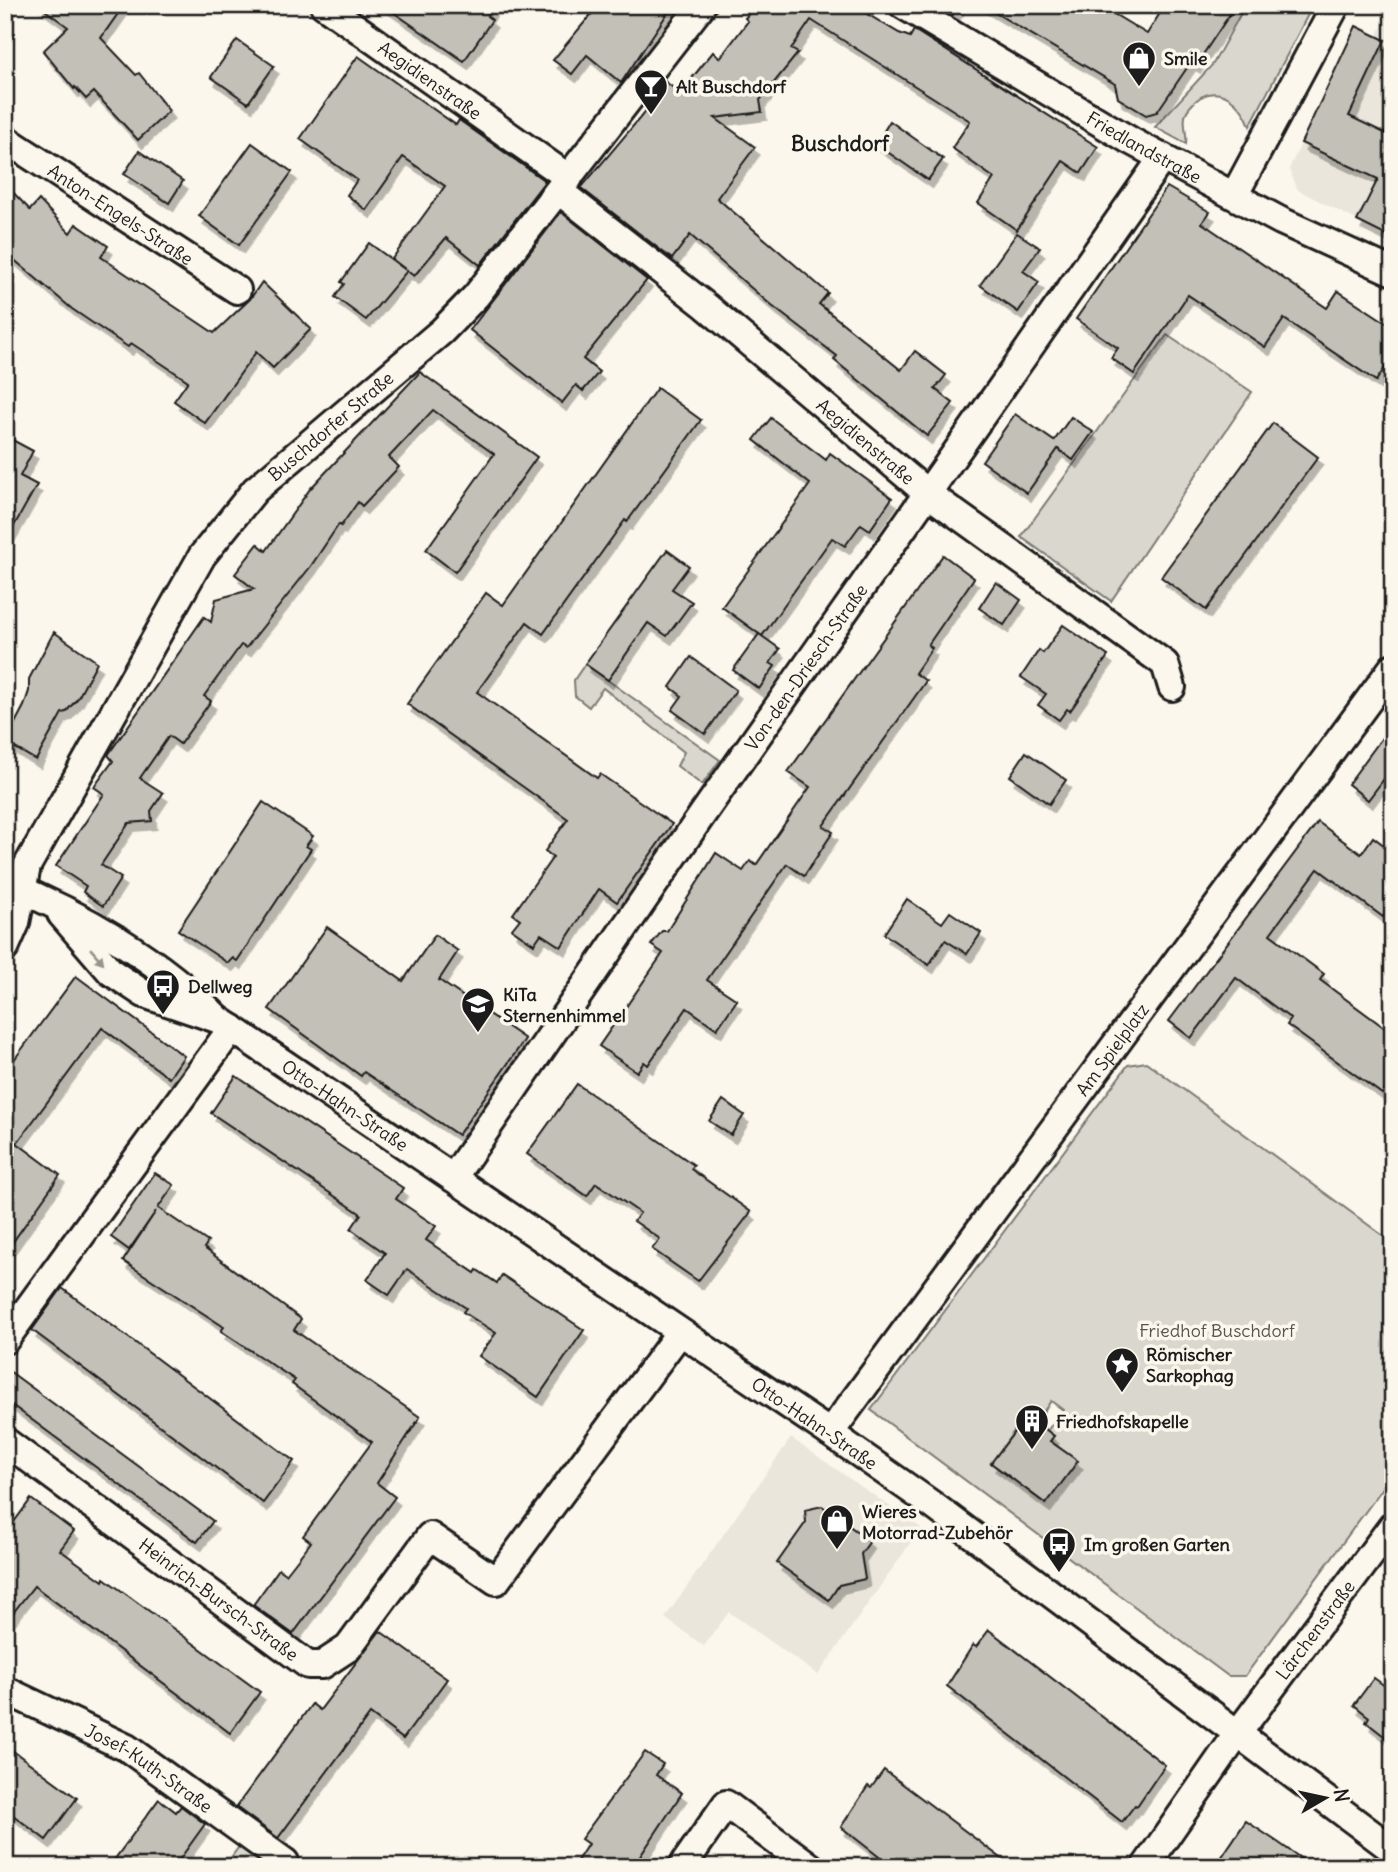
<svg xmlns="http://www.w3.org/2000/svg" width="1398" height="1872" font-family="Delius,sans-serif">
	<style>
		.built { fill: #eae6dc }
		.green { fill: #dad7ce; stroke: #7b7a75; stroke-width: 2; fill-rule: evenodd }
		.building { fill: #c3c0b8; stroke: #1c1c1c; stroke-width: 2; filter: url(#shadow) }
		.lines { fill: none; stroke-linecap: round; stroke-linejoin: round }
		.street-casing { stroke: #1c1c1c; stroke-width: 32 }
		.street { stroke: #fbf7ec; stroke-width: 26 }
		.oneway { fill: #97948e }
		.labels { text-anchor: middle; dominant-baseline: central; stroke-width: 7; stroke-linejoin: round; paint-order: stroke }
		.poi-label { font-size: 18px; font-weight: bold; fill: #1c1c1c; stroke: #fbf7ec; text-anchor: start }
		.street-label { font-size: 18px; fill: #1c1c1c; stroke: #fbf7ec }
		.park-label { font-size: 18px; fill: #555451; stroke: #fbf7ec }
		.quarter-label { font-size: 21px; font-weight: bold; fill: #1c1c1c; stroke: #fbf7ec }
	</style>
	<defs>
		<filter id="shadow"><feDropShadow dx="4.5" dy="8" stdDeviation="0" flood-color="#0004"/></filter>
	</defs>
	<rect width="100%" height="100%" fill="#fbf7ec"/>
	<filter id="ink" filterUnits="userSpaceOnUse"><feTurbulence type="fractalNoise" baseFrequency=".0143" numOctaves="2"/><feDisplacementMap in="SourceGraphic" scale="14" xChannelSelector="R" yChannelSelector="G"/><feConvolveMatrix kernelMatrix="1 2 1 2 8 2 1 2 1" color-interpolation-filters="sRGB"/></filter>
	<g filter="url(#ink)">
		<g class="built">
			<polygon points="1388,14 1393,17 1393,239 1298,190 1289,169 1356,26 1377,36"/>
			<polygon points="791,1438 921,1528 818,1675 729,1612 704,1646 665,1618"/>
		</g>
		<g class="green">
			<path d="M 1262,5 L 1313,5 L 1250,126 C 1241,99 1212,78 1189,108 C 1180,119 1188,132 1186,144 L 1155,127 L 1213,64 L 1245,6 L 1257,13 Z"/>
			<polygon points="1167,335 1252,392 1111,601 1021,537"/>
			<polygon points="585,664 720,760 702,785 677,766 684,752 603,688 589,707 575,696 574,680"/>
			<path d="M 1146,1062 L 1393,1243 L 1393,1474 L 1245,1676 L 1228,1676 L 871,1410 L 1128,1065 ZM 1051,1401 L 1063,1410 L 1047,1431 L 1054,1436 L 1050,1441 L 1077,1461 L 1046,1504 L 991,1463 L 1026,1415 L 1036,1422 Z"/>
			<polygon points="241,1844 272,1867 224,1867"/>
		</g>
		<g class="building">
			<polygon points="38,5 124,5 101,38 136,75 139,73 169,111 138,140 94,92 86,99 75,87 74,89 43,51 68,27"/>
			<polygon points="383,5 494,5 487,16 492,20 464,61"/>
			<polygon points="599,5 673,5 621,83 587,55 572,74 553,60"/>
			<polygon points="756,5 852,5 899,33 910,37 914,30 1098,147 1081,173 1063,161 1017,230 978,203 994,178 952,148 970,121 811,20 791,49 798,53 760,100 762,112 715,118 755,147 717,198 828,293 819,304 901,370 915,351 946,375 935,389 953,403 927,436 834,360 837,356 772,306 690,235 672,259 581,188 650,106 646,103 663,80 680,93 713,52 720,58 748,21 745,18"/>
			<polygon points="934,5 960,5 952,16"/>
			<polygon points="982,5 1099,5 1147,34 1165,5 1236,5 1196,65 1191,62 1157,112 1146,115 1118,98 1115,84"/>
			<polygon points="1356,26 1385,40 1349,116 1393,137 1393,239 1357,221 1378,179 1301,143"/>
			<polygon points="237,40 274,66 248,103 211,77"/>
			<polygon points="358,56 456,125 459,120 545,181 480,265 446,238 414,276 392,259 445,186 403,157 366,210 347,195 357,180 300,139"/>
			<polygon points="890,121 943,159 928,180 876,144"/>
			<polygon points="252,143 292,172 239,245 199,216"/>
			<polygon points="139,151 183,181 169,203 124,174"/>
			<polygon points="5,184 30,210 39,200 70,233 76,224 108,246 101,257 214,333 250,299 262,282 311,329 273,368 256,352 205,423 174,401 188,381 131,343 128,347 72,309 5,252"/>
			<polygon points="1167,187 1210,212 1202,223 1327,308 1338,291 1393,327 1393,356 1376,381 1284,319 1265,347 1188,295 1134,374 1111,358 1118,348 1076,319"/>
			<polygon points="561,212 647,280 583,359 599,372 583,391 576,385 562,403 470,330"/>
			<polygon points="1017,233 1040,248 1023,271 1039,282 1018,312 980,285"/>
			<polygon points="369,243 407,271 366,320 335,297 344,284 341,282"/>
			<polygon points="420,372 537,457 455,572 426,550 494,454 433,410 389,457 399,467 362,506 358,502 341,526 339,524 311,566 246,648 241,645 204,696 211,701 180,744 169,736 140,778 163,793 151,811 152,821 129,823 101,865 121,878 103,906 83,892 86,886 56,866 104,794 94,787 113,761 108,755 204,617 211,622 216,599 254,589 235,574 258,544 266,551 310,489"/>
			<polygon points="657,388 701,420 627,522 625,520 543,634 527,622 477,692 597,778 600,774 672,824 617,902 599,889 561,947 541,934 534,944 512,929 520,919 513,914 553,857 545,851 568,819 407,704 486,593 503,605"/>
			<polygon points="1015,414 1054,441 1071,417 1093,432 1073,460 1058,449 1027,493 982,461"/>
			<polygon points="771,418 826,460 830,453 892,498 870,530 861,524 845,546 832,538 762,636 722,607 810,484 754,440"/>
			<polygon points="1273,423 1318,457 1206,610 1161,577"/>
			<polygon points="5,436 33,451 20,476 37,485 5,542"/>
			<polygon points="667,550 689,566 672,589 692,602 667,636 648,623 608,680 585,664"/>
			<polygon points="943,555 974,578 928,645 932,648 915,673 926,681 823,826 833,832 804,876 787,864 707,980 737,1000 717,1029 687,1008 648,1065 644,1062 637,1072 599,1046 663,953 651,945 662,931 667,931 716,853 743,871 750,861 756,865 810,787 788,772"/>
			<polygon points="996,582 1021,600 1004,625 979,608"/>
			<polygon points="1063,625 1108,656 1070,711 1067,709 1059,720 1038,705 1046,694 1021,677 1039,650 1043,653"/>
			<polygon points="54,632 97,662 78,698 66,712 62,713 36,760 5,742 24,706 29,691 29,679"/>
			<polygon points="759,634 780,649 770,663 775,666 759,689 733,670"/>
			<polygon points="691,657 736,690 705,734 672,710 682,696 670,687"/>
			<polygon points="1393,723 1393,767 1368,800 1348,784"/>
			<polygon points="1026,752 1066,780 1049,804 1010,776"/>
			<polygon points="263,802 313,836 306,846 311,849 237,961 233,958 228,963 178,930"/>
			<polygon points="1318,822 1361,854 1373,837 1393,852 1393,903 1383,917 1318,869 1270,934 1324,974 1320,980 1393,1034 1393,1079 1382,1094 1287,1025 1291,1019 1236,978 1191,1038 1169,1021"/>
			<polygon points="907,899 942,923 950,912 981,933 967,954 945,940 929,965 884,934"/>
			<polygon points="327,927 403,981 435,935 458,951 439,980 525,1039 458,1135 364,1072 361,1076 269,1009"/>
			<polygon points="76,976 184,1056 169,1078 102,1028 17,1143 60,1175 5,1253 5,1072"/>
			<polygon points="236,1076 403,1188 396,1199 436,1226 426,1240 475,1273 477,1270 497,1283 502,1275 584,1330 538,1397 479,1356 496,1333 463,1312 466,1308 407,1269 389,1295 367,1280 385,1253 351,1229 361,1214 211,1113"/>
			<polygon points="577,1084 694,1165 691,1169 751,1212 698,1281 652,1249 660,1239 634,1221 640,1213 596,1183 587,1196 527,1154"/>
			<polygon points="723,1100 744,1115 731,1135 709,1121"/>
			<polygon points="155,1173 174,1185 158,1208 208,1242 204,1248 301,1319 294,1330 420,1417 377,1483 395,1497 293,1634 253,1605 279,1569 286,1574 311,1542 303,1536 372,1442 292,1384 295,1380 221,1331 224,1327 123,1261 156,1211 129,1250 111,1237"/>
			<polygon points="62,1288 294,1461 263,1503 32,1330"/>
			<polygon points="5,1368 213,1521 197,1542 5,1400"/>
			<polygon points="1027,1415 1054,1436 1050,1441 1078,1461 1046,1504 991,1463"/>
			<polygon points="31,1499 74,1531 60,1550 103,1581 104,1578 260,1692 230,1733 34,1586 5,1623 5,1534"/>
			<polygon points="822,1506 870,1541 861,1554 865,1579 839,1585 829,1600 777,1563 806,1522 805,1510"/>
			<polygon points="989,1630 1165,1765 1137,1806 1135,1805 1122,1822 947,1686 973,1645 976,1647"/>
			<polygon points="380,1631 447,1679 403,1739 370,1714 278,1838 236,1807 312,1704 320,1710"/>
			<polygon points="1374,1678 1389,1689 1393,1684 1393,1743 1366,1722 1369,1717 1354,1705"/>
			<polygon points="5,1745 77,1798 46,1840 5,1809"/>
			<polygon points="645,1752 663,1764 656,1775 682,1793 633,1867 573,1867 588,1844 581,1839"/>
			<polygon points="884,1770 1013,1867 892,1867 841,1827 868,1786 871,1788"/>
			<polygon points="159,1799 176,1812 181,1806 205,1824 174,1867 109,1867"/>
			<polygon points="1246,1821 1279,1843 1313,1867 1215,1867"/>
		</g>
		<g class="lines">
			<g class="street-casing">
				<g id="street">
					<path id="s1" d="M 324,5 L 569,178"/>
					<path id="s2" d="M 903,5 L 1131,141 L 1281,221 L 1393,272"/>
					<path id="s3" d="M 5,139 L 237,290"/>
					<path id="s4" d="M 559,191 L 706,306 L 927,493 L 1165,664 L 1172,687"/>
					<polyline points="1235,194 1336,5"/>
					<path id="s5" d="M 5,883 C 82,914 161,960 218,1019 L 830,1433 L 934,1506 L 1393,1850"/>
					<polyline points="61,914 111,972 144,994 217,1019"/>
					<path id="s6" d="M 5,948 L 16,923 L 27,866 L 202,556 L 255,490 L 442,331 L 476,296 L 702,5"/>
					<path id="s7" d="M 453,1178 L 702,815 L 1163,157"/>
					<polyline points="5,1340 232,1028"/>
					<path id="s8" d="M 830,1433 L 1393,667"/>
					<path id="s9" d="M 5,1441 L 308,1665 L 322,1665 L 348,1648 L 430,1536 L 496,1581 L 680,1332"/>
					<path id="s10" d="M 5,1690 L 127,1748 L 285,1862"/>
					<polyline points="682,1867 726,1804 811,1867"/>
					<path id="s11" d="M 1145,1867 L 1238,1733 L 1393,1525"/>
				</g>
			</g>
			<use href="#street" class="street"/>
		</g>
		<defs><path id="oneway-solid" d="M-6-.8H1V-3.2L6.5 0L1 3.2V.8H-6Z" transform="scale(1.75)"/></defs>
		<use class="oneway" href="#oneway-solid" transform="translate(97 956) rotate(49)"/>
	</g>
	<defs>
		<g id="shop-pin" transform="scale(1.75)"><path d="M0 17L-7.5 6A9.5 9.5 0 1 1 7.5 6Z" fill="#1c1c1c" stroke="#fbf7ec"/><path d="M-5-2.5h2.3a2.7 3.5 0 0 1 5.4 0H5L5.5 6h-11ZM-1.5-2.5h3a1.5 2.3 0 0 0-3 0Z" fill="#fff"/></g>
		<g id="bar-pin" transform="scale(1.75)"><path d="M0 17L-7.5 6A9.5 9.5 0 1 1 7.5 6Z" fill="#1c1c1c" stroke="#fbf7ec"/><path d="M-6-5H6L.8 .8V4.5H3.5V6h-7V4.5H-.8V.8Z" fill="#fff"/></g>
		<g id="bus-pin" transform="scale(1.75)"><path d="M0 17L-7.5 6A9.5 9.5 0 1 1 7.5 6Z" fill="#1c1c1c" stroke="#fbf7ec"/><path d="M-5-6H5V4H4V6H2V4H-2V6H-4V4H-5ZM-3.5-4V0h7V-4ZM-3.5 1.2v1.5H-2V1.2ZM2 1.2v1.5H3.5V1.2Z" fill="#fff"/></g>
		<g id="school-pin" transform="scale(1.75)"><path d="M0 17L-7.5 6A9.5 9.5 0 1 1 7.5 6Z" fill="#1c1c1c" stroke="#fbf7ec"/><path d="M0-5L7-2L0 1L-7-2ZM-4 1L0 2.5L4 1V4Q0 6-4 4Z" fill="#fff"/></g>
		<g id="sight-pin" transform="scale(1.75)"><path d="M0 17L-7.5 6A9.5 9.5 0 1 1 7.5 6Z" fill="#1c1c1c" stroke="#fbf7ec"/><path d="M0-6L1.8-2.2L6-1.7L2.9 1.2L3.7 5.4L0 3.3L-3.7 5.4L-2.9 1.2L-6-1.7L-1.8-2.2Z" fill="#fff"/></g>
		<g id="building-pin" transform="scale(1.75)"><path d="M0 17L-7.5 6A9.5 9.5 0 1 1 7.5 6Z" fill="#1c1c1c" stroke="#fbf7ec"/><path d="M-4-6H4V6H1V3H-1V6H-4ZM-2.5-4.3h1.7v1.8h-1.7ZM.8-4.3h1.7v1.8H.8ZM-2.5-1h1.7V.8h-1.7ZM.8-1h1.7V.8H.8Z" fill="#fff"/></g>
	</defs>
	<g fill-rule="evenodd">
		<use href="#shop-pin" x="1139" y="58"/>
		<use href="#bar-pin" x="651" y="86"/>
		<use href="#bus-pin" x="163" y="986"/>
		<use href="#school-pin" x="478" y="1004"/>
		<use href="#sight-pin" x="1122" y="1364"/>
		<use href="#building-pin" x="1032" y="1421"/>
		<use href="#shop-pin" x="837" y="1521"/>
		<use href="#bus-pin" x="1059" y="1544"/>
	</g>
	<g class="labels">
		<g class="poi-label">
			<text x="1164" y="58">Smile</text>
			<text x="676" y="86">Alt Buschdorf</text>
			<text x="188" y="986">Dellweg</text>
			<text x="503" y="994">KiTa<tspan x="503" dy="21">Sternenhimmel</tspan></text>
			<text x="1146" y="1354">Römischer<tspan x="1146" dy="21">Sarkophag</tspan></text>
			<text x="1056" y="1421">Friedhofskapelle</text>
			<text x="862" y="1511">Wieres<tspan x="862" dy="21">Motorrad-Zubehör</tspan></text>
			<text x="1084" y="1544">Im großen Garten</text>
		</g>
		<g class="street-label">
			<text stroke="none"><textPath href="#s1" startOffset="130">Aegidienstraße</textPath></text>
			<text stroke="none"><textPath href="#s2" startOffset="280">Friedlandstraße</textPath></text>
			<text stroke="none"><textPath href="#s3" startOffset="138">Anton-Engels-Straße</textPath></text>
			<text stroke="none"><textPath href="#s6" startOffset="625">Buschdorfer Straße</textPath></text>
			<text stroke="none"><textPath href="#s4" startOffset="396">Aegidienstraße</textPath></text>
			<text stroke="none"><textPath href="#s7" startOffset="621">Von-den-Driesch-Straße</textPath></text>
			<text stroke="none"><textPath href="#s8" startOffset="476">Am Spielplatz</textPath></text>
			<text stroke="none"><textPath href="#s5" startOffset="408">Otto-Hahn-Straße</textPath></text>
			<text stroke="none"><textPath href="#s5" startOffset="975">Otto-Hahn-Straße</textPath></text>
			<text stroke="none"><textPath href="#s9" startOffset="266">Heinrich-Bursch-Straße</textPath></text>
			<text stroke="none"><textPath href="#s11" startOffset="292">Lärchenstraße</textPath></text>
			<text stroke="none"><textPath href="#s10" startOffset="164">Josef-Kuth-Straße</textPath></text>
		</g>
		<g class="park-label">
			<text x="1217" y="1330">Friedhof Buschdorf</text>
		</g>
		<g class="quarter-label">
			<text x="840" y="143">Buschdorf</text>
		</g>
	</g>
	<rect width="1398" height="1872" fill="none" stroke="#fbf7ec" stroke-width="28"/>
	<rect x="14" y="14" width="1370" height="1844" fill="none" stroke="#1c1c1c" stroke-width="2.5" filter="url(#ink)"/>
	<g transform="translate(1325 1798) rotate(81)" stroke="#fbf7ec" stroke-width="5" paint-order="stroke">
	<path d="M0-5L12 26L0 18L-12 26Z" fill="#1c1c1c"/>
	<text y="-10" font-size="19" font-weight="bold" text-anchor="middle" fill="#1c1c1c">N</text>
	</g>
</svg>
